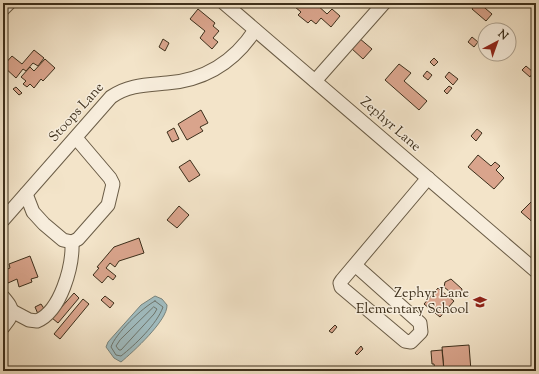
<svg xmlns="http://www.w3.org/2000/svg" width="539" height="374" font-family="'Sorts Mill Goudy',serif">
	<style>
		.water { fill: #a0bcc0; stroke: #78847e }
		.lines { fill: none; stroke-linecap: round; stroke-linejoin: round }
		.shore { stroke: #6e766e; stroke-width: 1 }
		.building { fill: #d9a48c; stroke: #3d2f1b }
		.minor-casing { stroke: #6a5c46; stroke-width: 15 }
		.minor { stroke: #f7eddc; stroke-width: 13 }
		.labels { text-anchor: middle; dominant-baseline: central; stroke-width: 3; stroke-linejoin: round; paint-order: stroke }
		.street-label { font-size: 14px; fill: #3d2f1b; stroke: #f7eddc }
		.poi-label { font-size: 14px; fill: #3d2f1b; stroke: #f7eddc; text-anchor: end }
	</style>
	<rect width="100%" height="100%" fill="#f3e4c9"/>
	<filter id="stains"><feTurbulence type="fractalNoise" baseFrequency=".005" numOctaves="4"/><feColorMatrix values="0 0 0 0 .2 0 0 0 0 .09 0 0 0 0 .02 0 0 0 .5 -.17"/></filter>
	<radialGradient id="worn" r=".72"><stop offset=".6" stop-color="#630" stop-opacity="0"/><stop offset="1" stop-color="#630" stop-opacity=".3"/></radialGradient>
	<path class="water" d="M 155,296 L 162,299 L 167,305 C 168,320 133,352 121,362 L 114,358 L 106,347 L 108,342 L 141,305 Z"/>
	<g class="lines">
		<g class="shore">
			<path d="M 155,301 L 163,307 C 157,324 135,345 121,356 L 116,355 L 111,347 C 115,334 143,307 155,301 Z"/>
			<polygon points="154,307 157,309 154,314 121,350 119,350 116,346 120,340"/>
		</g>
	</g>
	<g class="building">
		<polygon points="299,3 315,3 327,14 332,9 340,16 331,27 321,18 316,24 311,20 308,23 298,15 301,12 295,7"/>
		<polygon points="476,3 479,3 492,14 486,21 472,9"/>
		<polygon points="198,9 215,23 213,26 219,31 213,38 218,42 212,49 200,38 205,31 190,19"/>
		<polygon points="472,37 478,42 474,47 468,42"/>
		<polygon points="359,38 372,49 363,59 351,48"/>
		<polygon points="163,39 169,43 165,51 159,47"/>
		<polygon points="34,50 44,58 38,66 33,63 26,71 23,69 16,78 3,66 12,56 22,64"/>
		<polygon points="434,58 438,62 434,66 430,62"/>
		<polygon points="45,59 55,68 43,81 41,79 34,88 30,84 27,87 23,84 26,81 21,77 30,67 34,71"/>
		<polygon points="399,64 411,73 404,81 427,101 419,110 385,80"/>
		<polygon points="526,66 533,72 530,77 522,70"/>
		<polygon points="427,71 432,75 428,80 423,76"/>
		<polygon points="449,72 458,79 453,85 445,77"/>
		<polygon points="449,86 452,88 447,94 444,91"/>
		<polygon points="16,87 22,93 19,95 13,89"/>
		<polygon points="201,110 208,123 200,127 203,131 187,140 178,124"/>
		<polygon points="174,128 179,139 172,142 167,132"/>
		<polygon points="477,129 482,133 476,141 471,136"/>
		<polygon points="478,155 491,166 495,162 500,166 496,170 504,178 494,189 468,167"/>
		<polygon points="190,160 200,175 189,182 179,167"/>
		<polygon points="531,202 536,207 536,225 521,212"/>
		<polygon points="179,206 189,215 177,228 167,220"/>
		<polygon points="139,238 144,253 119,261 115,267 110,263 106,268 116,276 113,280 108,276 102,283 93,275 99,268 97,267 114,247"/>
		<polygon points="30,256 38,277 31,279 32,282 19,287 17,279 8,283 3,271 10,268 9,264"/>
		<polygon points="451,279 462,289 461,294 455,296 444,287 445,282"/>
		<polygon points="438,288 454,301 440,317 424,304"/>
		<polygon points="74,293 79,298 58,323 52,318"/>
		<polygon points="105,296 114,303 110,308 101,300"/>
		<polygon points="83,299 89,304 60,339 54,334"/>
		<polygon points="41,304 45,310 38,314 35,307"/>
		<polygon points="335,325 337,327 332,333 329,331"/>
		<polygon points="469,345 471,371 444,371 442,347"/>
		<polygon points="361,346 363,349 357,355 355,353"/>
		<polygon points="442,350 444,371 435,371 434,364 432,364 431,351"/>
		<polygon points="500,367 500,371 480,371 480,369"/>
	</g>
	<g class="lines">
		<g class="minor-casing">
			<g id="minor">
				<polyline points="224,3 536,271"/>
				<polyline points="3,9 9,3"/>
				<polyline points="315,81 384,3"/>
				<polyline points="26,194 33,212 44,224 63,240 72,242 78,239 108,205 113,184 110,178 76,138"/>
				<path d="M 3,220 L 111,97 C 128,85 146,85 167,83 C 205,80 234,62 255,30"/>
				<polyline points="355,265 420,323 421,332 411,342 405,341 341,287 340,283 342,280 428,178"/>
				<path d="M 3,297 C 15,311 14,313 3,327"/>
				<path d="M 12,311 L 29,320 L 37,321 C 61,311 73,266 72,242"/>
			</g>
		</g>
		<use href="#minor" class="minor"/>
	</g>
	<defs>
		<g id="school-bare" transform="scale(1.08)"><path d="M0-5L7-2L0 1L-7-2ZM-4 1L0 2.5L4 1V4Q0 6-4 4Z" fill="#8f2418" stroke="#f7eddc" stroke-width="2.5" paint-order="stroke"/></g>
	</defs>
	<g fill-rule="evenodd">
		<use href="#school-bare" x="480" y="302"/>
	</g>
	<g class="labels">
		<g class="street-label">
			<text transform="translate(77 113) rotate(-48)">Stoops Lane</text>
			<text transform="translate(390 125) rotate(41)">Zephyr Lane</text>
		</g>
		<g class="poi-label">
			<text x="469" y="294">Zephyr Lane<tspan x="469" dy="16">Elementary School</tspan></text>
		</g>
	</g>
	<rect width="539" height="374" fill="none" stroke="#f3e4c9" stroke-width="16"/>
	<rect x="4" y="4" width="531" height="366" fill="none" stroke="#3d2f1b" stroke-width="2"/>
	<rect x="8" y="8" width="523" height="358" fill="none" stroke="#3d2f1b"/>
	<g transform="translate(497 42) rotate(41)"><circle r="19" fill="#f7eddc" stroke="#ada18f"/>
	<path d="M0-3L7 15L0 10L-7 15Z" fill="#8f2418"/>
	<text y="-6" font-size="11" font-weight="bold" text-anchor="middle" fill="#3d2f1b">N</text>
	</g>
	<rect width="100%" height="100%" filter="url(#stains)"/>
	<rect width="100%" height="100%" fill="url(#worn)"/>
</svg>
